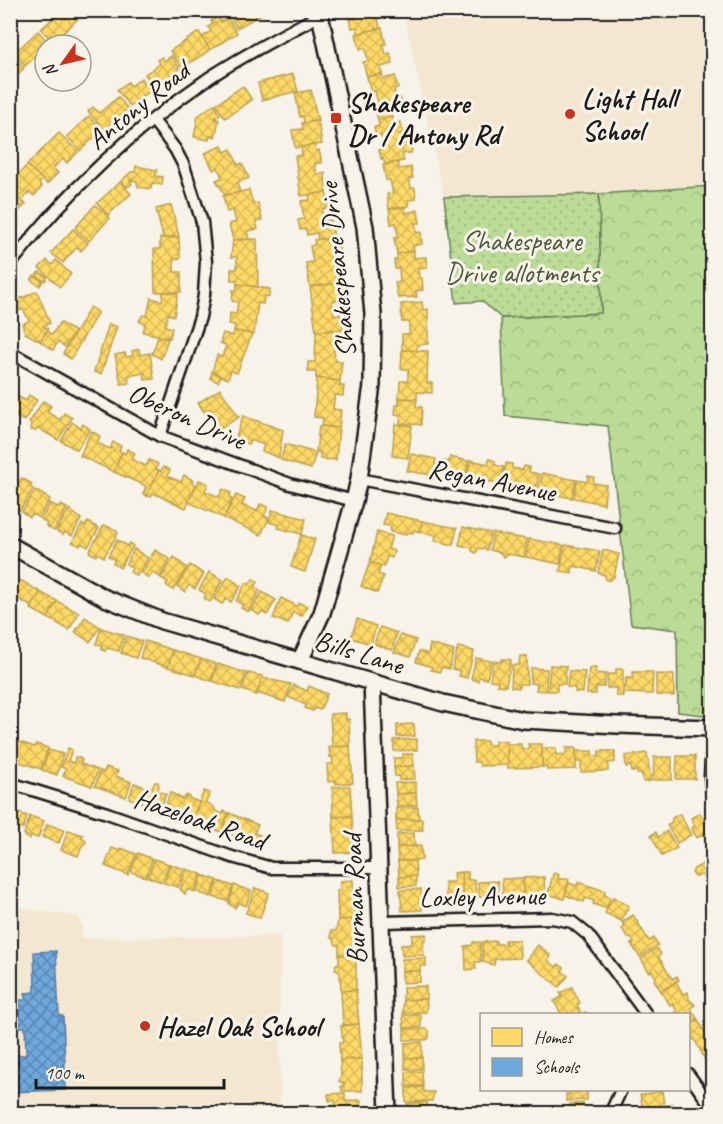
<svg xmlns="http://www.w3.org/2000/svg" width="723" height="1124" font-family="Caveat,sans-serif">
	<style>
		.built { fill: #f3e7d2 }
		.forest { fill: url(#forest-crowns); stroke: #6b7c59; stroke-width: 1.5 }
		.garden { fill: url(#garden-dots); stroke: #6b7c59; stroke-width: 1.5 }
		.homes { fill: url(#homes-cross-hatch); stroke: #bba050; stroke-width: 1.5 }
		.schools { fill: url(#schools-cross-hatch); stroke: #567ea2; stroke-width: 1.5 }
		.lines { fill: none; stroke-linecap: round; stroke-linejoin: round }
		.street-casing { stroke: #1c1c1c; stroke-width: 15 }
		.secondary-casing { stroke: #1c1c1c; stroke-width: 20 }
		.street { stroke: #f7f3e8; stroke-width: 10 }
		.secondary { stroke: #f7f3e8; stroke-width: 15 }
		.poi-dot { fill: #c8321e; stroke: #f7f3e8; stroke-width: 2 }
		.labels { text-anchor: middle; dominant-baseline: central; stroke-width: 6; stroke-linejoin: round; paint-order: stroke }
		.poi-label { font-size: 28px; font-weight: bold; fill: #1c1c1c; stroke: #f7f3e8; text-anchor: start }
		.street-label { font-size: 28px; fill: #1c1c1c; stroke: #f7f3e8 }
		.park-label { font-size: 28px; fill: #4b5641; stroke: #f7f3e8 }
	</style>
	<defs>
		<pattern id="forest-crowns" width="20" height="18" patternUnits="userSpaceOnUse" patternTransform="scale(1.5)"><rect width="20" height="18" fill="#badc96"/><path d="M2 6a3 3 0 1 1 6 0M12 15a3 3 0 1 1 6 0" fill="none" stroke="#9fbc81"/></pattern>
		<pattern id="garden-dots" width="8" height="8" patternUnits="userSpaceOnUse" patternTransform="scale(1.5)"><rect width="8" height="8" fill="#badc96"/><path d="M2 2h.1M6 6h.1" fill="none" stroke="#9fbc81" stroke-width="1.8" stroke-linecap="round"/></pattern>
		<pattern id="homes-cross-hatch" width="8" height="8" patternUnits="userSpaceOnUse" patternTransform="scale(1.5)"><rect width="8" height="8" fill="#ffd966"/><path d="M0 0l8 8M0 8l8-8" fill="none" stroke="#daba58"/></pattern>
		<pattern id="schools-cross-hatch" width="8" height="8" patternUnits="userSpaceOnUse" patternTransform="scale(1.5)"><rect width="8" height="8" fill="#6fa8dc"/><path d="M0 0l8 8M0 8l8-8" fill="none" stroke="#5a88b2"/></pattern>
	</defs>
	<rect width="100%" height="100%" fill="#f7f3e8"/>
	<filter id="ink" filterUnits="userSpaceOnUse"><feTurbulence type="fractalNoise" baseFrequency=".0167" numOctaves="2"/><feDisplacementMap in="SourceGraphic" scale="12" xChannelSelector="R" yChannelSelector="G"/><feConvolveMatrix kernelMatrix="1 2 1 2 8 2 1 2 1" color-interpolation-filters="sRGB"/></filter>
	<g filter="url(#ink)">
		<g class="built">
			<polygon points="403,11 712,11 712,186 599,194 444,197"/>
			<polygon points="10,906 78,917 82,926 82,938 280,936 280,1113 11,1113"/>
		</g>
		<polygon class="forest" points="712,186 712,716 678,712 677,630 631,624 608,426 505,416 501,318 601,313 599,194"/>
		<polygon class="garden" points="599,194 601,313 501,318 482,301 456,303 444,197"/>
		<g class="homes">
			<polygon points="62,10 71,10 78,19 53,42 41,29"/>
			<polygon points="74,10 89,10 80,18"/>
			<polygon points="232,10 269,10 237,28 228,13"/>
			<polygon points="353,10 376,10 380,28 358,34 357,27 352,28 350,19 355,17"/>
			<polygon points="218,17 221,22 228,18 237,33 210,50 202,37 211,31 208,27 213,24 211,21"/>
			<polygon points="382,28 386,44 383,44 386,54 390,53 393,64 380,67 382,74 367,77 363,62 368,61 365,48 360,49 356,34"/>
			<polygon points="38,31 50,44 45,45 45,49 25,66 14,53"/>
			<polygon points="199,32 210,50 182,68 170,51"/>
			<polygon points="11,55 24,68 13,79 10,76"/>
			<polygon points="171,56 180,69 154,88 145,74 160,64 157,60 162,57 164,61"/>
			<polygon points="293,74 298,91 262,100 258,83"/>
			<polygon points="382,74 383,79 395,76 398,88 394,89 396,98 400,97 403,108 390,111 392,117 378,120 374,105 378,104 375,91 371,92 367,77"/>
			<polygon points="141,78 144,83 148,80 154,88 130,106 117,90 128,82 131,86"/>
			<polygon points="243,86 252,100 225,118 216,104"/>
			<polygon points="311,90 318,121 304,123 303,116 300,117 295,93"/>
			<polygon points="118,97 128,109 104,129 88,111 93,107 99,113"/>
			<polygon points="214,104 220,114 215,118 219,120 215,137 210,136 209,140 194,137 198,116"/>
			<polygon points="89,116 102,130 80,151 67,136"/>
			<polygon points="392,117 393,124 401,122 403,133 400,134 402,144 408,143 412,150 411,153 402,154 404,161 385,164 383,158 381,159 379,150 384,148 381,135 376,136 374,127 379,126 378,120"/>
			<polygon points="318,121 322,144 295,148 292,130 303,129 302,123"/>
			<polygon points="59,133 78,152 67,163 63,159 53,168 58,173 47,184 27,165"/>
			<polygon points="315,145 316,151 319,150 322,163 315,163 317,175 325,173 326,192 301,196 295,156 302,155 301,147"/>
			<polygon points="222,146 225,152 231,149 238,165 242,163 249,178 237,183 240,192 225,195 216,180 222,178 218,167 213,170 205,153"/>
			<polygon points="398,162 399,169 411,167 413,178 409,179 411,188 415,188 416,199 408,200 409,206 389,209 387,194 393,193 390,180 386,180 383,165"/>
			<polygon points="27,165 43,180 39,183 42,187 34,196 29,192 22,201 26,204 15,215 10,211 10,184"/>
			<polygon points="136,166 157,170 155,176 163,177 162,185 152,183 151,189 138,187 137,181 130,180 132,184 127,187 121,181 131,172 135,172"/>
			<polygon points="120,182 131,194 108,215 97,203"/>
			<polygon points="249,190 253,204 258,203 262,220 256,221 258,229 247,231 249,239 233,240 229,224 236,222 233,210 227,212 223,196"/>
			<polygon points="326,192 329,208 322,209 324,221 331,220 334,237 318,240 317,233 307,235 306,229 300,230 298,220 304,219 301,201 310,200 309,195"/>
			<polygon points="95,205 110,218 89,241 75,228"/>
			<polygon points="171,205 179,236 163,238 156,209"/>
			<polygon points="405,207 406,213 418,210 420,223 415,223 417,233 421,232 422,244 413,246 414,251 397,254 394,238 398,237 396,223 391,224 389,209"/>
			<polygon points="10,211 17,216 10,223"/>
			<polygon points="73,229 88,243 81,251 77,247 63,263 51,253"/>
			<polygon points="337,237 340,253 331,255 333,268 340,267 342,277 337,278 338,283 310,287 306,263 313,262 310,246 315,245 314,240"/>
			<polygon points="160,238 179,238 180,259 174,259 174,272 181,272 181,292 155,292 154,249 160,249"/>
			<polygon points="257,239 258,287 237,284 237,280 231,280 231,269 237,269 237,257 231,257 233,240"/>
			<polygon points="414,251 414,258 426,257 427,268 418,269 419,278 422,278 423,290 416,291 417,297 398,298 395,283 400,282 399,268 395,269 394,260 397,260 397,254"/>
			<polygon points="47,260 52,265 56,260 71,274 60,287 39,268"/>
			<polygon points="39,272 47,277 45,281 36,276"/>
			<polygon points="34,276 43,281 40,286 31,280"/>
			<polygon points="338,283 341,300 332,301 334,315 340,314 343,329 316,332 310,287"/>
			<polygon points="237,284 270,289 269,297 264,296 263,304 258,303 254,334 234,331 235,325 229,324 230,313 236,314 238,302 232,301 233,290 236,291"/>
			<polygon points="37,291 50,323 43,326 48,329 40,341 25,333 22,324 29,321 23,309 17,312 13,302"/>
			<polygon points="163,292 178,293 174,316 168,314 165,326 172,328 170,338 143,332 145,324 139,321 143,315 147,316 151,298 162,301"/>
			<polygon points="422,302 423,310 428,309 428,344 417,345 417,351 402,350 402,334 409,334 409,322 402,322 401,304"/>
			<polygon points="90,307 98,312 71,359 63,354"/>
			<polygon points="60,322 75,332 65,347 58,342 53,350 40,341 47,331 52,335"/>
			<polygon points="109,324 117,327 101,374 94,372"/>
			<polygon points="343,329 342,347 334,348 335,361 342,361 340,381 316,378 316,372 308,372 308,362 315,362 316,332"/>
			<polygon points="234,331 252,334 237,373 231,371 228,379 212,372 217,355 222,357 226,345 220,343 223,333 233,336"/>
			<polygon points="158,337 168,339 161,359 152,354"/>
			<polygon points="139,349 140,355 150,353 154,379 145,380 144,373 128,376 129,383 121,384 115,355 125,353 126,357 133,356 132,351"/>
			<polygon points="402,350 428,351 427,383 432,383 432,393 417,392 417,399 399,398 400,381 408,381 408,369 401,369"/>
			<polygon points="212,372 221,376 218,382 210,378"/>
			<polygon points="317,378 340,381 340,386 344,386 343,396 335,395 333,409 341,410 339,428 322,426 323,418 314,417"/>
			<polygon points="10,382 17,386 12,393 26,401 29,395 37,400 24,421 10,413"/>
			<polygon points="220,389 239,417 216,432 211,424 218,419 210,408 204,412 198,403"/>
			<polygon points="399,398 417,399 416,407 422,407 421,425 400,423 401,415 395,414 396,405 399,405"/>
			<polygon points="43,401 51,406 47,412 60,420 64,413 72,418 58,440 38,428 36,431 30,430 31,424 29,423"/>
			<polygon points="243,416 283,430 279,458 262,451 264,445 250,440 248,444 235,440"/>
			<polygon points="72,422 81,428 83,424 90,429 77,450 61,441"/>
			<polygon points="395,424 412,426 408,458 392,456"/>
			<polygon points="319,426 339,428 336,460 320,459 320,452 316,452"/>
			<polygon points="91,431 100,436 97,443 110,449 113,442 121,446 119,451 122,452 114,472 80,456"/>
			<polygon points="285,444 316,453 311,469 281,460"/>
			<polygon points="127,449 135,453 132,460 146,466 149,460 158,464 156,469 159,470 147,496 143,494 146,486 114,472 122,452 125,454"/>
			<polygon points="411,454 436,459 435,464 442,465 441,473 432,473 432,475 407,471"/>
			<polygon points="450,457 468,461 466,476 462,475 461,478 440,474 443,461 449,462"/>
			<polygon points="489,459 495,461 495,465 504,467 501,483 471,480 471,478 467,477 470,460 488,464"/>
			<polygon points="506,463 512,464 512,468 523,470 524,466 530,467 529,472 539,474 536,491 506,486 507,484 503,483"/>
			<polygon points="163,467 170,470 167,476 181,482 184,475 193,480 192,483 196,485 186,508 153,493 151,497 147,496 159,470 161,471"/>
			<polygon points="542,473 576,480 572,498 538,491"/>
			<polygon points="10,474 18,479 10,491"/>
			<polygon points="588,476 594,477 593,483 606,485 604,504 574,498 577,480 587,482"/>
			<polygon points="22,478 32,484 30,487 33,489 20,511 13,506 15,503 10,501 10,494"/>
			<polygon points="199,480 208,484 205,491 219,497 223,489 231,493 229,498 232,499 224,518 188,502"/>
			<polygon points="35,490 50,499 39,518 32,514 30,517 22,512"/>
			<polygon points="236,495 245,499 242,505 257,511 260,504 268,507 264,516 269,518 261,535 224,518"/>
			<polygon points="50,503 59,508 61,505 67,508 54,531 46,526 47,523 41,519"/>
			<polygon points="69,509 81,519 72,536 65,532 63,535 56,531"/>
			<polygon points="272,510 306,519 302,534 278,528 279,525 269,522"/>
			<polygon points="386,513 422,521 420,532 414,530 413,533 407,532 406,535 390,532 391,526 383,525"/>
			<polygon points="422,521 457,528 453,545 435,541 436,535 420,532"/>
			<polygon points="88,522 99,528 88,547 81,543 80,546 72,542 82,524 85,526"/>
			<polygon points="104,525 116,530 118,533 104,557 97,553 96,556 89,552"/>
			<polygon points="463,527 491,533 487,550 479,548 476,553 472,551 472,548 459,545"/>
			<polygon points="377,532 392,536 388,549 394,551 392,558 387,556 384,567 370,562"/>
			<polygon points="493,533 527,539 524,557 508,554 503,557 501,553 490,550"/>
			<polygon points="301,535 315,539 305,572 291,567"/>
			<polygon points="529,539 563,545 560,564 526,557"/>
			<polygon points="117,540 128,546 130,543 133,546 120,568 113,563 115,560 108,556"/>
			<polygon points="565,545 600,551 596,571 573,566 572,573 560,571"/>
			<polygon points="134,549 148,558 137,576 130,572 132,568 126,564"/>
			<polygon points="155,550 170,559 160,577 153,573 149,578 141,573"/>
			<polygon points="603,550 619,554 614,577 610,580 606,580 605,575 598,573"/>
			<polygon points="174,557 187,568 173,590 166,585 168,582 161,578"/>
			<polygon points="370,562 381,566 378,574 384,576 377,593 361,586"/>
			<polygon points="190,565 204,574 195,589 189,585 185,592 177,586"/>
			<polygon points="209,572 223,580 210,602 204,598 206,594 199,590"/>
			<polygon points="10,575 17,579 10,591"/>
			<polygon points="228,577 241,586 231,602 226,599 222,604 214,599"/>
			<polygon points="253,579 258,582 255,587 260,590 248,612 241,608 243,605 236,601 246,583 249,584"/>
			<polygon points="20,580 40,592 32,607 11,595"/>
			<polygon points="40,592 57,601 48,618 31,609"/>
			<polygon points="262,592 276,600 267,615 262,612 259,615 251,610"/>
			<polygon points="281,598 297,606 299,603 307,606 302,616 293,612 288,624 273,618"/>
			<polygon points="57,601 79,613 69,630 48,618"/>
			<polygon points="85,617 100,627 90,642 75,632"/>
			<polygon points="357,619 376,626 371,644 351,638"/>
			<polygon points="380,627 397,633 392,650 374,644"/>
			<polygon points="101,628 124,635 119,651 107,648 105,651 102,650 102,645 96,644"/>
			<polygon points="400,635 416,640 410,657 394,652"/>
			<polygon points="126,636 142,641 136,658 121,653"/>
			<polygon points="145,641 173,650 168,667 140,658"/>
			<polygon points="430,644 454,651 449,669 442,667 440,672 431,670 432,667 416,662 419,651 428,654"/>
			<polygon points="458,647 474,651 467,678 459,676 460,671 452,669"/>
			<polygon points="173,650 201,659 195,675 168,667"/>
			<polygon points="520,656 527,657 527,684 519,684 519,688 511,687 512,665 519,665"/>
			<polygon points="476,658 491,661 487,679 479,677 478,681 471,679"/>
			<polygon points="201,659 216,664 211,681 195,675"/>
			<polygon points="502,659 511,660 506,686 497,685 498,681 490,680 493,661 501,662"/>
			<polygon points="218,664 246,673 240,690 212,681"/>
			<polygon points="550,665 566,666 565,684 557,684 557,691 548,691"/>
			<polygon points="531,668 547,669 546,691 536,690 537,684 530,683"/>
			<polygon points="589,668 596,668 595,673 605,674 604,687 596,687 596,694 587,694"/>
			<polygon points="616,669 623,669 623,696 616,696 616,688 607,688 607,674 616,674"/>
			<polygon points="569,671 585,672 583,693 575,692 575,688 567,687"/>
			<polygon points="633,672 653,672 652,694 625,693 626,678 633,678"/>
			<polygon points="248,673 263,676 257,695 242,690"/>
			<polygon points="656,674 674,675 674,696 656,695"/>
			<polygon points="262,678 291,684 285,702 257,693"/>
			<polygon points="294,685 307,691 309,686 327,694 320,710 315,708 313,711 305,708 306,705 288,697"/>
			<polygon points="346,713 346,720 349,719 350,746 332,747 330,714"/>
			<polygon points="414,724 415,736 397,737 397,725"/>
			<polygon points="10,739 35,747 36,744 48,748 41,769 10,759"/>
			<polygon points="417,739 417,750 394,751 394,740"/>
			<polygon points="473,741 487,741 487,745 495,745 495,741 507,741 508,765 480,766 479,762 474,762"/>
			<polygon points="507,744 521,744 522,749 529,749 528,744 542,744 542,767 508,768"/>
			<polygon points="350,746 353,783 336,784 336,781 328,782 327,764 333,764 332,756 330,757 329,747"/>
			<polygon points="68,748 72,750 68,761 74,763 75,757 80,758 82,760 81,764 98,770 92,786 63,776 66,769 61,767"/>
			<polygon points="542,748 556,748 556,755 566,754 566,748 576,748 576,769 547,770 547,767 542,767"/>
			<polygon points="49,750 63,754 57,775 42,770"/>
			<polygon points="576,751 592,751 592,756 599,756 599,751 615,751 615,762 608,763 608,771 581,772 581,762 576,762"/>
			<polygon points="647,753 651,781 643,782 642,774 637,774 637,771 632,772 631,766 626,767 625,756"/>
			<polygon points="403,754 413,754 414,766 394,767 394,758 403,758"/>
			<polygon points="677,756 695,756 695,779 676,779"/>
			<polygon points="654,757 672,757 672,780 653,780"/>
			<polygon points="414,766 415,779 399,780 399,776 395,776 394,767"/>
			<polygon points="106,767 118,771 116,776 131,782 126,797 95,786 100,771 104,772"/>
			<polygon points="155,782 158,782 159,786 157,791 166,794 161,809 129,798 134,783 151,789"/>
			<polygon points="416,782 416,793 396,794 395,783"/>
			<polygon points="350,786 352,816 333,817 332,787"/>
			<polygon points="204,791 210,793 206,802 215,808 214,810 223,814 224,811 229,813 221,832 192,820"/>
			<polygon points="170,792 182,799 187,795 191,799 199,802 192,820 164,811"/>
			<polygon points="416,793 417,805 397,806 396,794"/>
			<polygon points="418,807 419,819 396,820 396,808"/>
			<polygon points="14,811 27,816 23,829 18,828 16,835 10,833 10,816 12,817"/>
			<polygon points="229,813 258,825 254,833 260,835 256,846 221,832"/>
			<polygon points="700,813 710,830 697,838 691,828 695,826 691,818"/>
			<polygon points="680,814 691,835 677,843 667,825 672,822 672,818"/>
			<polygon points="30,816 44,821 38,838 31,836 30,839 25,837 26,835 24,834"/>
			<polygon points="352,816 354,852 335,853 333,817"/>
			<polygon points="422,819 423,830 397,831 396,820"/>
			<polygon points="47,824 64,830 59,843 42,837"/>
			<polygon points="68,830 83,835 82,837 85,839 86,842 82,846 78,856 61,850"/>
			<polygon points="667,831 677,848 662,856 651,835 656,832 658,837"/>
			<polygon points="414,833 415,846 397,847 397,834"/>
			<polygon points="421,846 422,860 398,861 397,847"/>
			<polygon points="112,848 120,851 121,848 136,854 128,875 105,866"/>
			<polygon points="138,853 152,859 146,877 131,872"/>
			<polygon points="154,859 169,864 162,882 148,877"/>
			<polygon points="711,859 712,878 707,882 702,875 695,877 692,873 694,869"/>
			<polygon points="398,861 415,861 416,876 399,877"/>
			<polygon points="170,864 184,869 178,887 164,883"/>
			<polygon points="186,869 201,874 195,892 188,889 185,894 180,889"/>
			<polygon points="461,872 468,872 468,880 475,880 476,898 463,898"/>
			<polygon points="461,872 463,898 446,899 445,882 454,882 453,873"/>
			<polygon points="555,873 559,875 558,879 569,879 564,899 548,894 553,874"/>
			<polygon points="202,875 217,880 211,897 197,892"/>
			<polygon points="416,876 416,886 399,887 399,877"/>
			<polygon points="544,877 545,895 523,896 523,878"/>
			<polygon points="523,878 523,896 503,896 502,879"/>
			<polygon points="353,880 355,919 338,920 337,890 341,890 340,881"/>
			<polygon points="218,881 233,886 228,901 213,897"/>
			<polygon points="498,881 499,896 479,897 478,882"/>
			<polygon points="578,882 605,891 604,895 610,897 607,909 593,904 594,901 585,898 584,902 565,895 569,883 577,886"/>
			<polygon points="234,885 251,891 246,906 238,903 235,908 229,904"/>
			<polygon points="255,888 269,893 260,918 246,913"/>
			<polygon points="421,889 422,910 402,911 400,890"/>
			<polygon points="613,897 629,906 621,921 605,913"/>
			<polygon points="633,915 649,941 654,938 658,945 640,957 631,944 634,943 630,936 628,938 622,929 625,927 622,922"/>
			<polygon points="355,919 356,954 339,955 339,945 336,945 333,938 331,938 331,931 336,931 338,920"/>
			<polygon points="426,934 426,940 423,941 424,955 402,956 401,945 412,944 412,935"/>
			<polygon points="505,940 519,940 520,958 495,959 494,965 483,962 482,942 496,941 496,944 506,944"/>
			<polygon points="473,942 480,942 481,962 475,962 476,969 466,970 465,946 473,945"/>
			<polygon points="538,945 551,956 548,960 556,967 559,964 564,968 562,971 568,976 559,987 526,960"/>
			<polygon points="657,948 661,954 658,956 672,979 677,976 679,980 661,991 654,980 656,978 652,971 649,972 641,959"/>
			<polygon points="356,954 356,990 341,991 340,972 335,970 336,964 339,964 339,955"/>
			<polygon points="426,958 426,966 420,966 420,971 402,971 402,959"/>
			<polygon points="402,971 420,971 420,982 402,983"/>
			<polygon points="676,982 683,994 688,992 689,999 695,1005 691,1008 698,1020 688,1026 688,1014 676,1014 675,1012 677,1011 672,1003 670,1005 661,991"/>
			<polygon points="426,986 426,999 403,1000 403,987"/>
			<polygon points="572,987 580,1003 577,1004 581,1014 586,1012 587,1014 561,1014 554,1001 562,997 560,993"/>
			<polygon points="356,990 359,1024 343,1025 341,991"/>
			<polygon points="425,999 427,1004 426,1012 403,1013 403,1000"/>
			<polygon points="403,1015 421,1015 421,1027 404,1028"/>
			<polygon points="698,1020 712,1044 712,1055 705,1060 694,1038 692,1040 688,1035 688,1026"/>
			<polygon points="359,1024 362,1059 340,1060 339,1043 343,1043 341,1026"/>
			<polygon points="404,1029 426,1029 429,1031 429,1038 426,1040 404,1040"/>
			<polygon points="422,1042 422,1058 405,1058 405,1043"/>
			<polygon points="712,1057 712,1072 706,1061"/>
			<rect x="405" y="1058" width="17" height="11"/>
			<polygon points="362,1059 362,1091 342,1091 341,1086 344,1086 344,1084 339,1081 341,1077 340,1060"/>
			<polygon points="422,1071 423,1086 406,1086 406,1072"/>
			<polygon points="423,1087 424,1092 434,1092 432,1101 406,1102 406,1088"/>
			<polygon points="570,1090 587,1090 587,1100 566,1101 566,1094 570,1094"/>
			<polygon points="662,1091 665,1110 647,1113 646,1108 643,1109 640,1095"/>
			<polygon points="345,1093 345,1101 361,1100 362,1114 345,1114 345,1109 336,1110 335,1100 329,1101 328,1094"/>
			<polygon points="427,1102 428,1114 408,1114 407,1104"/>
			<polygon points="583,1103 583,1114 565,1114 565,1110 570,1110 570,1104"/>
			<polygon points="673,1104 673,1108 686,1107 687,1114 668,1114 667,1105"/>
		</g>
		<polygon class="schools" points="56,951 59,1016 63,1016 66,1090 10,1092 10,1033 11,1055 26,1055 25,1027 10,1027 10,1010 16,1010 16,1000 26,1000 25,993 35,992 34,952"/>
		<g class="lines">
			<g class="street-casing">
				<g id="street">
					<polyline points="10,12 13,10"/>
					<polyline points="153,120 175,149 184,166 202,222 206,262 204,295 200,317 160,436"/>
					<path d="M 10,265 C 66,192 134,129 209,78 C 245,54 283,35 320,15"/>
					<polyline points="10,352 160,436 290,484 354,501"/>
					<polyline points="359,479 615,528"/>
					<polyline points="712,742 710,776 712,796"/>
					<polyline points="10,783 107,813 232,857 272,868 379,868"/>
					<polyline points="381,922 552,918 572,922 588,935 646,1014"/>
					<polyline points="688,1074 712,1107"/>
					<polyline points="610,1114 621,1090"/>
				</g>
			</g>
			<g class="secondary-casing">
				<g id="secondary">
					<polyline points="10,545 105,598 162,621 443,703 523,720 617,725 712,728"/>
					<polyline points="300,661 322,613 354,501 359,479 372,385 373,314 365,227 319,10"/>
					<polyline points="372,683 388,1114"/>
				</g>
			</g>
			<use href="#street" class="street"/>
			<use href="#secondary" class="secondary"/>
		</g>
	</g>
	<g class="poi-dot">
		<circle cx="570" cy="114" r="6"/>
		<rect x="330" y="112" width="12" height="12" rx="3"/>
		<circle cx="145" cy="1026" r="6"/>
	</g>
	<g class="labels">
		<g class="poi-label">
			<text x="582" y="98">Light Hall<tspan x="582" dy="32">School</tspan></text>
			<text x="348" y="102">Shakespeare<tspan x="348" dy="32">Dr / Antony Rd</tspan></text>
			<text x="157" y="1026">Hazel Oak School</text>
		</g>
		<g class="street-label">
			<text transform="translate(138 105) rotate(-39)">Antony Road</text>
			<text transform="translate(337 270) rotate(-96)">Shakespeare Drive</text>
			<text transform="translate(187 416) rotate(24)">Oberon Drive</text>
			<text transform="translate(492 480) rotate(11)">Regan Avenue</text>
			<text transform="translate(359 652) rotate(17)">Bills Lane</text>
			<text transform="translate(200 819) rotate(19)">Hazeloak Road</text>
			<text transform="translate(482 896) rotate(-1)">Loxley Avenue</text>
			<text transform="translate(354 899) rotate(-92)">Burman Road</text>
		</g>
		<g class="park-label">
			<text x="522" y="240">Shakespeare<tspan x="522" dy="32">Drive allotments</tspan></text>
		</g>
	</g>
	<rect width="723" height="1124" fill="none" stroke="#f7f3e8" stroke-width="36"/>
	<rect x="18" y="18" width="687" height="1088" fill="none" stroke="#1c1c1c" stroke-width="2" filter="url(#ink)"/>
	<rect x="480" y="1013" width="210" height="78" fill="#f7f3e8" stroke="#9f9d96" stroke-width="1.5"/>
	<rect x="492" y="1028" width="30" height="18" fill="#ffd966" stroke="#9f9d96" stroke-width="1.5"/>
	<text x="534" y="1043" font-size="18" fill="#1c1c1c">Homes</text>
	<rect x="492" y="1058" width="30" height="18" fill="#6fa8dc" stroke="#9f9d96" stroke-width="1.5"/>
	<text x="534" y="1073" font-size="18" fill="#1c1c1c">Schools</text>
	<g transform="translate(63 63) rotate(236)"><circle r="28" fill="#f7f3e8" stroke="#9f9d96" stroke-width="1.5"/>
	<path d="M0-4.5L10 22L0 15L-10 22Z" fill="#c8321e"/>
	<text y="-9" font-size="16" font-weight="bold" text-anchor="middle" fill="#1c1c1c">N</text>
	</g>
	<path d="M36 1079v9h188v-9" fill="none" stroke="#1c1c1c" stroke-width="3"/>
	<text x="45" y="1079" font-size="18" fill="#1c1c1c" stroke="#f7f3e8" stroke-width="4.5" paint-order="stroke">100 m</text>
</svg>
